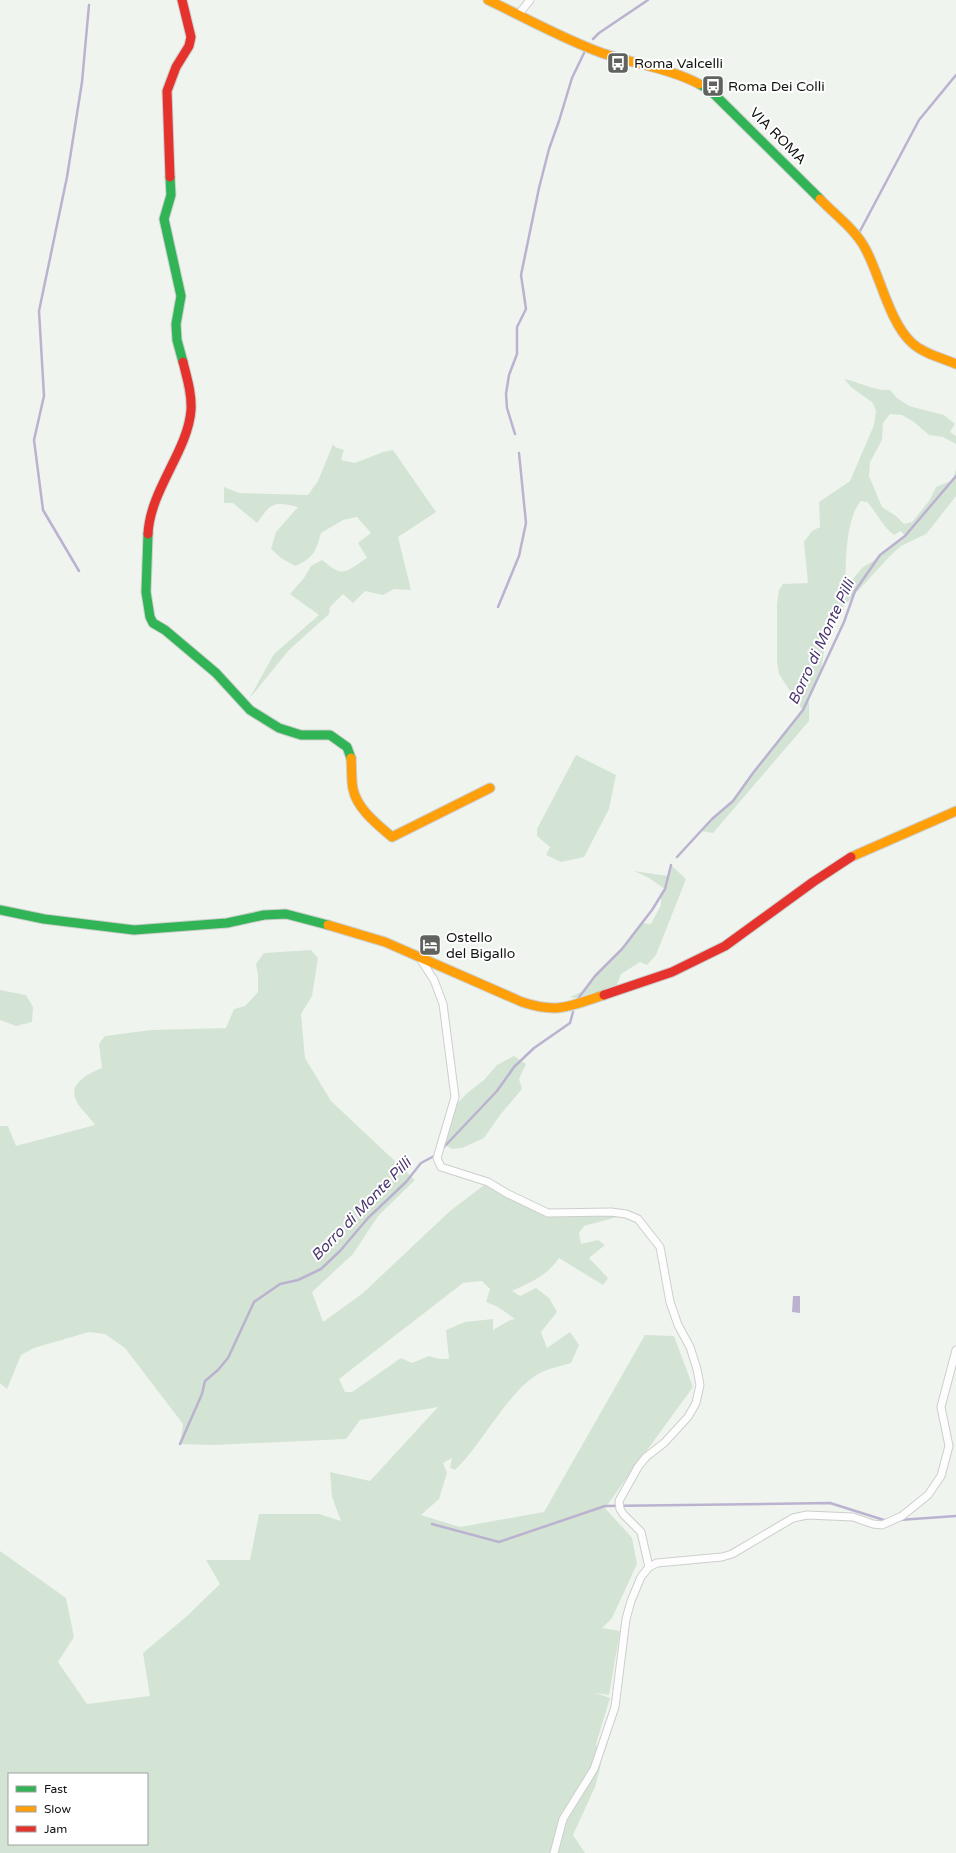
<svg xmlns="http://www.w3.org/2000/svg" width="956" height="1853" font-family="'Varela Round',sans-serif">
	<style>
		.green { fill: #d4e4d4; fill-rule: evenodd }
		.water { fill: #bbb2d0 }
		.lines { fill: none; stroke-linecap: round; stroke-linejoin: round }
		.stream { stroke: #bbb2d0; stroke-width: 2.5 }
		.street-casing { stroke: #cccfcc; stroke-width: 9 }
		.fast-casing { stroke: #cccfcc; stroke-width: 11 }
		.slow-casing { stroke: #cccfcc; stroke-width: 11 }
		.jam-casing { stroke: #cccfcc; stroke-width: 11 }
		.street { stroke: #fdfdfd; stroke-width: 7 }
		.fast { stroke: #30b455; stroke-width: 9 }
		.slow { stroke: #ff9f0a; stroke-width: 9 }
		.jam { stroke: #e5322d; stroke-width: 9 }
		.labels { text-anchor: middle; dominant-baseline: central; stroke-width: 4; stroke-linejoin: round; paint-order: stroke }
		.poi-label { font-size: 14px; fill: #111411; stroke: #fff; text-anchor: start }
		.street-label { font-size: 14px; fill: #111411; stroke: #fff }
		.water-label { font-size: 15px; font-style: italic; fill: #4c366f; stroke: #fff }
	</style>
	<rect width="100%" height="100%" fill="#eff4ef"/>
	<g class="green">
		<path d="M 844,379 C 860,382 873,391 890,390 L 897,398 L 909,406 L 944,415 L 955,424 L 950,432 L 956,436 L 956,444 L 943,437 L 929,435 L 914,422 L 902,415 L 890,414 L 883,423 L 882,440 L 870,462 L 869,476 L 882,507 L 896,516 L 904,524 L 912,522 L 929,501 L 936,487 L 953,480 L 956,469 L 956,496 L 931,528 L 926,534 L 901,546 L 889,557 L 835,616 L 828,629 L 821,669 L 809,699 L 809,721 L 713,833 L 701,831 L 712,819 L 733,801 L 753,773 L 803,711 L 779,674 L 777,661 L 777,604 L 779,590 L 783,584 L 808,583 L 804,542 L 812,531 L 820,527 L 819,502 L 850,481 L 874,425 L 876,410 L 872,402 L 852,388 ZM 861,501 L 867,502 C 878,514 881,525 894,535 L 901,531 L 905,536 L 895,542 L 875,560 L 863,567 L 846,587 C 845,565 846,517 861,501 Z"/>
		<path d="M 333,444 L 335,447 L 344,450 L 341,460 L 355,463 L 383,452 L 393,450 L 436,512 L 398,537 L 411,590 L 394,589 L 383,595 L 365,591 L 353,603 L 343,594 L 330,607 L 329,614 L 289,650 L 249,699 L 274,654 L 319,615 L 290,594 L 304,578 L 311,566 L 322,560 C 345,579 344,572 367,558 L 358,543 L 371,533 L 357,517 L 343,520 L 321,533 C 316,551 313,559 295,566 L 281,558 L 271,549 L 276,532 L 298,507 C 273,501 271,503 257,523 L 233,503 L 224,503 L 224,487 L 239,493 L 308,495 L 318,481 Z"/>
		<polygon points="576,755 616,775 609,809 584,857 561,862 546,855 550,847 537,836 537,829"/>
		<polygon points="671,865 686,879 656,955 647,965 640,962 621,974 616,987 575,998 570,997 583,991 595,976 622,949 641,923 651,924 661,905 661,896 665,889 649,878 634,871 668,876"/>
		<path d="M 311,950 L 318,958 L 312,996 L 301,1014 L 305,1058 L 331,1101 L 415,1180 L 378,1216 L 353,1254 L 312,1292 L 323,1322 L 363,1293 L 450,1211 L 488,1182 L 548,1213 L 611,1212 L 617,1217 L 584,1226 L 579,1233 L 581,1244 L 598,1240 L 605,1245 L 589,1258 L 608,1278 L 603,1285 L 559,1258 C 547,1276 531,1282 512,1291 L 520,1296 L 536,1288 L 549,1298 L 557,1312 L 541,1332 L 547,1348 L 570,1332 L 579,1345 L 571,1363 C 561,1366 551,1368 542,1372 C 510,1387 482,1445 455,1470 L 450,1468 L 452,1458 L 443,1463 L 447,1473 L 439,1499 L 421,1515 L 460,1527 L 544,1512 L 645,1335 L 674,1336 L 693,1387 L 605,1508 L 632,1538 L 637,1564 L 612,1618 L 602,1628 L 620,1631 L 609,1695 L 596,1693 L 610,1698 L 596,1744 L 601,1764 L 595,1787 L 573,1835 L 585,1853 L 0,1853 L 0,1551 L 66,1598 L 74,1637 L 58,1662 L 87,1704 L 150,1696 L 143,1653 L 187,1616 L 220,1584 L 206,1560 L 250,1560 L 259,1514 L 319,1514 L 341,1521 L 332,1497 L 330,1472 L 370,1481 L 438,1407 L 360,1420 L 346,1439 L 214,1445 L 180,1444 L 183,1424 L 125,1348 L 105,1334 L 89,1332 L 34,1348 L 21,1355 L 7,1389 L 0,1383 L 0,1126 L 8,1126 L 16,1146 L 95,1125 C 90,1117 78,1107 75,1098 C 70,1082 90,1073 102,1068 L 99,1044 L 105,1036 L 151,1030 L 226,1028 L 234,1009 L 245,1006 L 258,992 L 258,975 L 256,964 L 264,953 ZM 482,1281 L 490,1289 L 486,1302 L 498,1307 L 515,1319 L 510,1320 L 493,1330 L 493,1319 L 465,1322 L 446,1330 L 449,1359 L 440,1359 L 429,1356 L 412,1363 L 401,1358 L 352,1392 L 345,1392 L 339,1379 L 463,1283 ZM 9,1774 L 147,1774 L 147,1844 L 9,1844 Z"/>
		<polygon points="0,990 26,995 33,1007 32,1022 16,1026 0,1020"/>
		<polygon points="514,1056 526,1064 519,1079 522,1089 500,1115 484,1138 462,1148 452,1149 442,1143 453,1108 466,1094 484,1080 497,1065"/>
	</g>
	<polygon class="water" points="793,1296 800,1296 800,1313 792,1312"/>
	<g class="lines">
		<g class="stream">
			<polyline points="593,39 599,33 648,0"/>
			<polyline points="859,233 919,120 956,75"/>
			<polyline points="515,434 507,408 506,394 509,375 517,354 517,327 526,309 521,275 539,188 549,149 559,121 572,78 584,53"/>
			<polyline points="79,571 43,510 34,440 44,396 39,311 67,177 82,82 89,5"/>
			<polyline points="498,607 519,556 526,523 519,453"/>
			<polyline points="677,857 712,819 733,801 753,773 803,710 844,622 855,591 880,555 905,536 956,476"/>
			<polyline points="577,1000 595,976 622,949 652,910 665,889 671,865"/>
			<polyline points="443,1148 497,1091 514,1067 534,1048 570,1023 573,1012"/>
			<polyline points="180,1444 202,1394 205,1381 218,1370 228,1358 254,1302 280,1284 298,1280 321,1269 340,1251 368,1218 406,1182 421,1163 436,1155"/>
			<polyline points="899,1520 956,1516"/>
			<polyline points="432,1524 499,1542 605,1506 830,1503 887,1521"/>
		</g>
		<g class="street-casing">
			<g id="street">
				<polyline points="518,15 530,0"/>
				<polyline points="419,957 434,980 443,1004 455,1097 437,1158 441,1167 488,1182 508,1194 548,1213 611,1212 626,1214 638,1219 660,1247 670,1302 678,1325 690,1347 697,1369 700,1385 696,1403 688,1417 664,1443 646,1457 638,1467 619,1501 620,1509 623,1514 641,1532 649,1567"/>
				<polyline points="554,1853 563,1819 594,1769 615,1707 626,1619 631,1601 641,1577 649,1567 657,1563 722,1557 732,1554 793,1518 807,1515 853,1517 873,1524 882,1525 902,1516 928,1495 941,1476 949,1446 941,1407 956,1350"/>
			</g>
		</g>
		<g class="fast-casing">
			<g id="fast">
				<polyline points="699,84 710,90 820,199"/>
				<polyline points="170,177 171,195 164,219 181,296 176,324 177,340 183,362"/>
				<polyline points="148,534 146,592 150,617 153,623 165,630 216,673 250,710 279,728 301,735 330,735 347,747 351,758"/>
				<polyline points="0,910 44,919 134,930 227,923 264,915 286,914 328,925"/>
			</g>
		</g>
		<g class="slow-casing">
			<g id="slow">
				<path d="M 488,0 C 526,18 563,39 602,53 C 634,64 669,68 699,84"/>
				<path d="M 820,199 C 834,214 855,229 865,248 C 880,275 889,322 912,343 C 924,354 942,358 956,364"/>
				<path d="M 351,758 C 352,768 351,779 353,789 C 357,809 378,825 392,837 L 490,788"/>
				<polyline points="851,857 956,811"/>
				<path d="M 328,925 L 385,942 L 522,1002 C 558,1014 570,1006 604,995"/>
			</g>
		</g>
		<g class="jam-casing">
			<g id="jam">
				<polyline points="170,177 167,91 176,67 189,46 191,37 182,0"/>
				<path d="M 148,534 C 150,490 188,451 191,410 C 192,394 187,378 183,362"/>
				<polyline points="604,995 672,972 725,946 813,882 851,857"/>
			</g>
		</g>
		<use href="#street" class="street"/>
		<use href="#fast" class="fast"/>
		<use href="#slow" class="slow"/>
		<use href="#jam" class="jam"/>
	</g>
	<defs>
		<g id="bus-square" transform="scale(1.15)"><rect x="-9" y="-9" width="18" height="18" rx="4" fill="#5f625f" stroke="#fff"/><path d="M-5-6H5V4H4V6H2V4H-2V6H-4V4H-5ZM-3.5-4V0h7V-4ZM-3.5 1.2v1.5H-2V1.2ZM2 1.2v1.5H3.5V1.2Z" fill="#fff"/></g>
		<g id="hotel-square" transform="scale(1.15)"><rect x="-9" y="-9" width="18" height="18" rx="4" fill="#5f625f" stroke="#fff"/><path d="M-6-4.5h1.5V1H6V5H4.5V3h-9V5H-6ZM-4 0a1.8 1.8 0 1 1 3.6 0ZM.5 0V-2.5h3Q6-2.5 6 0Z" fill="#fff"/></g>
	</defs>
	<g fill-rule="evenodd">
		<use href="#bus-square" x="618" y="63"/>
		<use href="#bus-square" x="713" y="86"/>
		<use href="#hotel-square" x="430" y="945"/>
	</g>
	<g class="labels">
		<g class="poi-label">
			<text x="634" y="63">Roma Valcelli</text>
			<text x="728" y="86">Roma Dei Colli</text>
			<text x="446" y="937">Ostello<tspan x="446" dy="16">del Bigallo</tspan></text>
		</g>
		<g class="street-label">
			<text transform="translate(778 136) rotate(45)">VIA ROMA</text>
		</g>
		<g class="water-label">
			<text transform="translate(821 642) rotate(-65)">Borro di Monte Pilli</text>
			<text transform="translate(361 1209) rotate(-46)">Borro di Monte Pilli</text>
		</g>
	</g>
	<rect x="8" y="1773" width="140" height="72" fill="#ffffff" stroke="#a0a1a0"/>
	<rect x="16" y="1786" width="20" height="6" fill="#30b455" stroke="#a0a1a0"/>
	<text x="44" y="1793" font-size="12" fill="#111411">Fast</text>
	<rect x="16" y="1806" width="20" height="6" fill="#ff9f0a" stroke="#a0a1a0"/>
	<text x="44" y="1813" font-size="12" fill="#111411">Slow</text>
	<rect x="16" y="1826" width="20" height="6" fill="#e5322d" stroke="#a0a1a0"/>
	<text x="44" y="1833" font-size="12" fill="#111411">Jam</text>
</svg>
